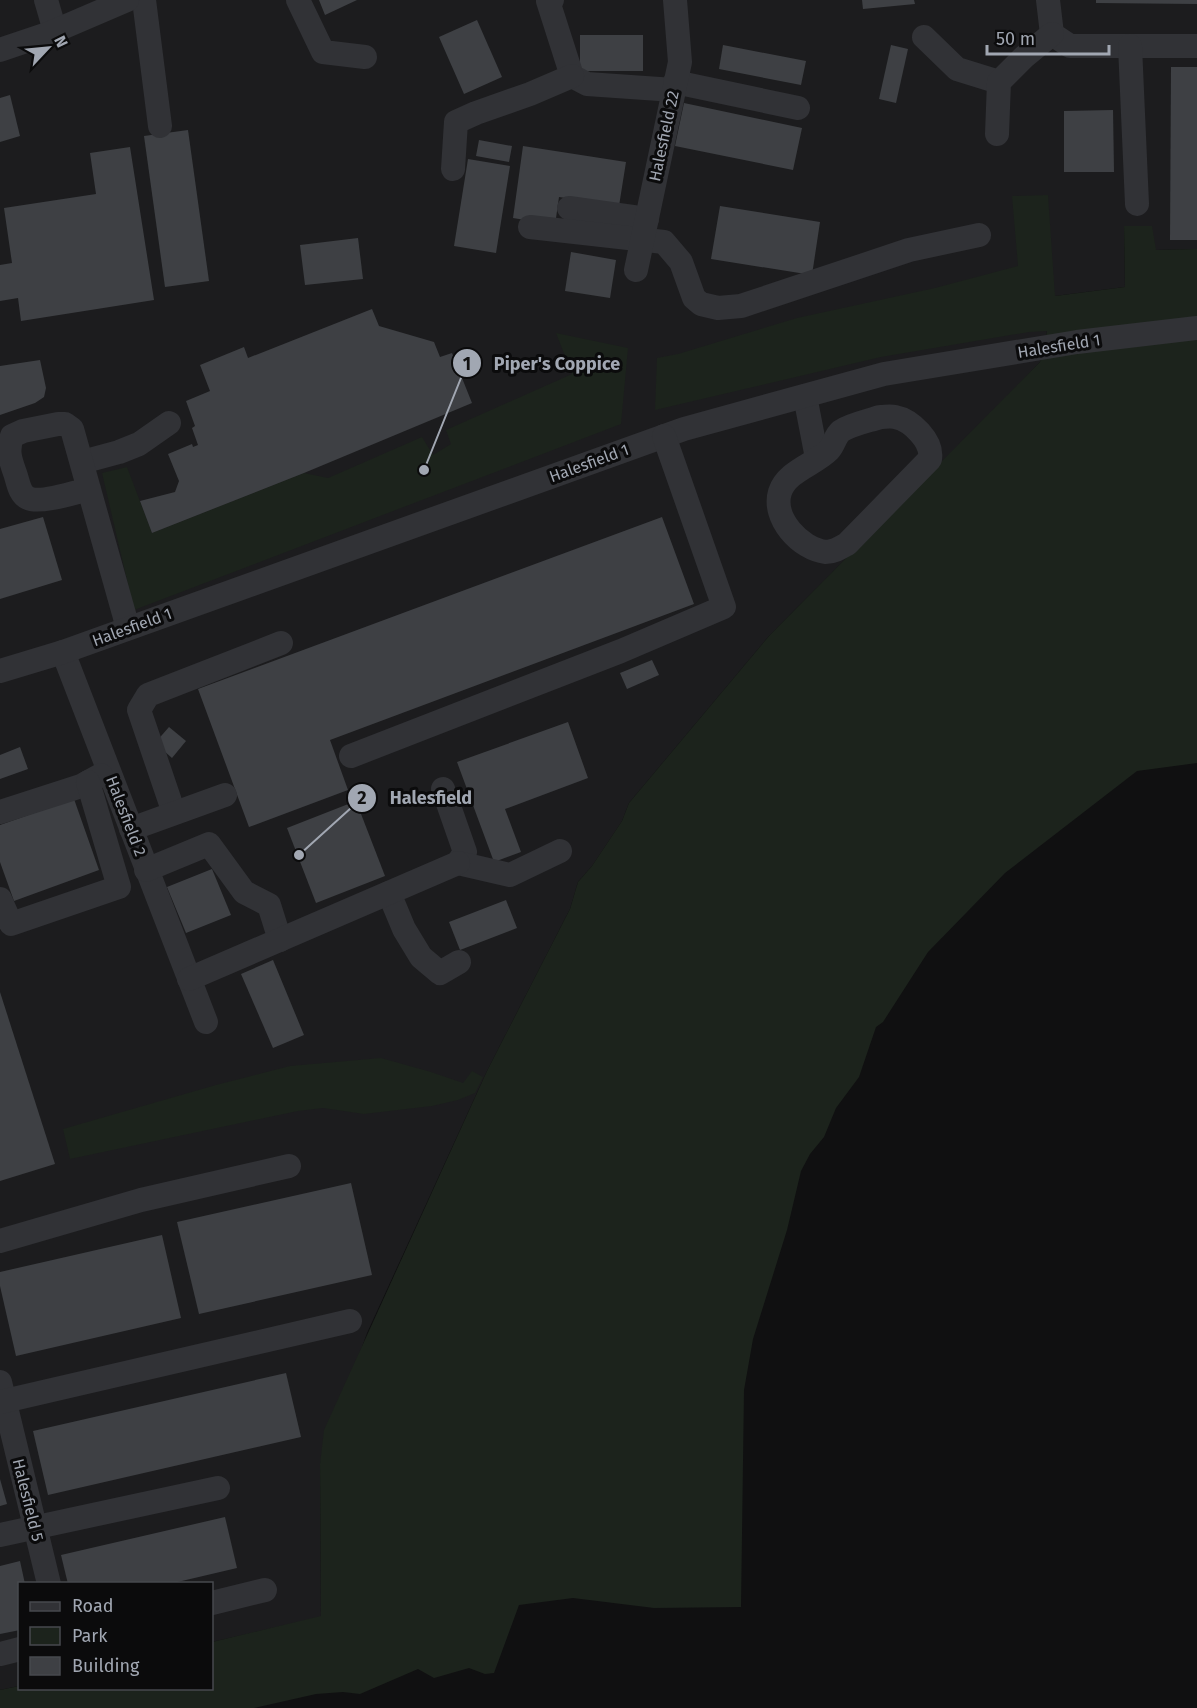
<svg xmlns="http://www.w3.org/2000/svg" width="1197" height="1708" font-family="'Fira Sans',sans-serif">
	<style>
		.built { fill: #1c1c1e }
		.green { fill: #1c231c }
		.building { fill: #3e4044 }
		.lines { fill: none; stroke-linecap: round; stroke-linejoin: round }
		.minor { stroke: #313236; stroke-width: 24 }
		.labels { text-anchor: middle; dominant-baseline: central; stroke-width: 6; stroke-linejoin: round; paint-order: stroke }
		.street-label { font-size: 16px; fill: #a1a7b2; stroke: #0b0b0c }
		.leader { fill: none; stroke: #a1a7b2; stroke-width: 2 }
		.callout-dot { fill: #a1a7b2; stroke: #0b0b0c; stroke-width: 2 }
		.mark-label { font-size: 18px; text-anchor: middle; font-weight: bold; fill: #111 }
		.callout-label { font-size: 18px; text-anchor: middle; font-weight: bold; fill: #a1a7b2; stroke: #0b0b0c; stroke-width: 6; stroke-linejoin: round; paint-order: stroke }
	</style>
	<rect width="100%" height="100%" fill="#101011"/>
	<polygon class="built" points="0,0 1197,0 1197,249 1156,250 1124,227 1125,287 1055,296 1040,362 1000,404 769,636 629,803 622,821 592,866 578,882 570,909 487,1071 367,1333 320,1464 321,1617 212,1642 212,1584 20,1584 19,1686 0,1690"/>
	<g class="green">
		<polygon points="1048,195 1055,296 1125,287 1124,226 1152,226 1156,250 1197,249 1197,763 1137,771 1005,873 928,952 883,1022 876,1027 859,1077 836,1108 824,1137 810,1154 801,1171 787,1230 753,1339 744,1390 741,1607 654,1608 573,1598 519,1605 494,1673 485,1674 469,1668 434,1678 418,1669 360,1694 343,1692 316,1694 254,1708 0,1708 0,1690 19,1686 20,1688 212,1688 212,1642 321,1616 320,1464 324,1430 487,1071 570,909 578,882 592,866 622,821 629,803 769,636 1040,362 1047,331 1029,332 881,357 655,410 657,358 678,354 797,318 935,288 1018,266 1012,196"/>
		<polygon points="556,333 628,348 621,424 134,610 102,473 127,467 152,533 304,473 328,478 422,437 433,455 451,444 446,430 572,374"/>
		<polygon points="381,1058 431,1072 463,1083 472,1071 483,1077 475,1093 458,1100 432,1106 364,1114 323,1108 298,1111 70,1159 63,1129 216,1085 290,1066"/>
	</g>
	<g class="building">
		<polygon points="319,0 357,0 325,15"/>
		<polygon points="862,0 914,0 915,4 863,9"/>
		<polygon points="1096,0 1197,0 1197,4 1096,3"/>
		<polygon points="477,20 502,77 464,94 439,37"/>
		<rect x="580" y="35" width="63" height="36"/>
		<polygon points="723,45 806,61 801,85 719,69"/>
		<polygon points="891,45 908,49 896,103 879,99"/>
		<polygon points="1171,67 1197,67 1197,240 1170,240"/>
		<polygon points="10,95 20,136 0,142 0,98"/>
		<polygon points="684,103 802,128 793,170 675,146"/>
		<polygon points="1113,110 1114,172 1064,172 1064,111"/>
		<polygon points="188,130 209,281 165,287 144,136"/>
		<polygon points="479,140 512,146 509,162 476,156"/>
		<polygon points="523,146 626,162 619,206 559,197 555,225 513,218"/>
		<polygon points="130,147 154,300 21,321 18,298 0,301 0,265 12,263 4,208 96,194 90,153"/>
		<polygon points="468,159 510,166 496,253 454,246"/>
		<polygon points="720,206 820,222 812,275 711,259"/>
		<polygon points="358,238 363,279 305,285 300,245"/>
		<polygon points="571,252 616,260 610,298 565,291"/>
		<polygon points="372,309 379,326 434,342 440,357 452,353 472,403 304,473 152,533 140,501 175,492 179,481 168,454 192,444 193,447 198,445 192,428 195,426 186,401 210,391 200,365 244,347 248,358"/>
		<polygon points="40,360 46,388 44,397 35,403 0,415 0,366"/>
		<polygon points="43,517 62,580 0,599 0,529"/>
		<polygon points="662,517 694,604 330,740 348,790 249,827 198,689"/>
		<polygon points="652,660 659,675 627,689 620,673"/>
		<polygon points="568,722 588,778 505,809 521,852 494,862 457,762"/>
		<polygon points="169,727 186,741 172,758 155,743"/>
		<polygon points="20,747 28,769 0,779 0,755"/>
		<polygon points="74,799 99,870 14,901 0,862 0,825"/>
		<polygon points="356,801 385,876 316,903 287,828"/>
		<polygon points="212,869 231,915 186,933 167,887"/>
		<polygon points="506,900 517,928 460,950 449,922"/>
		<polygon points="273,960 304,1035 273,1048 241,974"/>
		<polygon points="0,992 55,1164 0,1181"/>
		<polygon points="351,1183 372,1275 199,1314 177,1222"/>
		<polygon points="162,1235 181,1318 16,1356 0,1286 0,1272"/>
		<polygon points="286,1373 301,1437 48,1495 33,1431"/>
		<polygon points="0,1479 7,1504 0,1506"/>
		<polygon points="225,1517 237,1568 169,1584 68,1584 61,1555"/>
		<polygon points="20,1561 25,1584 20,1584 20,1630 0,1634 0,1566"/>
	</g>
	<g class="lines">
		<g class="minor">
			<polyline points="46,0 55,31"/>
			<polyline points="144,0 160,126"/>
			<polyline points="298,0 323,52 365,57"/>
			<polyline points="552,0 548,1 572,76 587,84 674,90"/>
			<polyline points="1048,0 1052,34 1070,46 1197,46"/>
			<polyline points="924,37 957,69 999,82"/>
			<polyline points="1130,46 1137,204"/>
			<polyline points="0,50 50,33 127,0"/>
			<polyline points="675,82 798,108"/>
			<polyline points="997,134 999,82 1024,57 1052,34"/>
			<polyline points="453,169 456,122 476,113 530,94 572,76"/>
			<polyline points="569,208 647,219"/>
			<polyline points="530,227 664,242 681,262 694,298 701,304 718,308 741,306 909,250 979,235"/>
			<polyline points="636,270 680,62 675,0"/>
			<polyline points="805,396 817,458"/>
			<path d="M 880,417 C 885,417 890,416 895,417 C 911,420 933,441 930,459 L 847,544 C 840,548 834,552 826,552 C 800,549 772,518 780,492 C 787,471 814,465 829,450 C 834,445 835,436 841,431 C 852,424 868,421 880,417 Z"/>
			<polyline points="82,462 119,452 139,444 169,423"/>
			<path d="M 89,489 C 76,492 40,504 28,498 C 19,494 18,481 15,473 C 10,459 7,451 12,436 L 23,431 L 58,424 L 65,424 L 72,429 L 128,628"/>
			<polyline points="63,652 206,1022"/>
			<polyline points="0,671 63,652 684,429 884,374 1077,342 1197,328"/>
			<polyline points="351,756 621,651 724,607 664,436"/>
			<polyline points="443,789 465,852 458,863"/>
			<polyline points="0,812 81,786 101,775"/>
			<polyline points="174,813 139,710 148,695 281,643"/>
			<polyline points="131,829 225,795"/>
			<polyline points="458,863 510,875 560,851"/>
			<polyline points="146,870 209,844 244,892 269,905 280,940"/>
			<polyline points="389,893 404,929 421,957 440,973 459,962"/>
			<polyline points="0,899 11,924 119,887 88,782"/>
			<polyline points="189,979 458,863"/>
			<polyline points="0,1241 141,1200 289,1166"/>
			<polyline points="0,1382 49,1584"/>
			<polyline points="0,1402 350,1321"/>
			<polyline points="0,1535 218,1488"/>
			<polyline points="212,1603 265,1590"/>
			<polyline points="0,1654 20,1649"/>
		</g>
	</g>
	<g class="labels">
		<g class="street-label">
			<text transform="translate(664 136) rotate(-78)">Halesfield 22</text>
			<text transform="translate(1059 346) rotate(-9)">Halesfield 1</text>
			<text transform="translate(589 463) rotate(-20)">Halesfield 1</text>
			<text transform="translate(132 627) rotate(-20)">Halesfield 1</text>
			<text transform="translate(126 816) rotate(69)">Halesfield 2</text>
			<text transform="translate(28 1500) rotate(76)">Halesfield 5</text>
		</g>
	</g>
	<path class="leader" d="M424 470L467 363M299 855L362 798"/>
	<g class="callout-dot">
		<circle cx="424" cy="470" r="6"/>
		<circle cx="299" cy="855" r="6"/>
		<circle cx="467" cy="363" r="15"/>
		<circle cx="362" cy="798" r="15"/>
	</g>
	<g class="mark-label">
		<text x="467" y="370">1</text>
		<text x="362" y="804">2</text>
	</g>
	<g class="callout-label">
		<text x="557" y="370">Piper's Coppice</text>
		<text x="431" y="804">Halesfield</text>
	</g>
	<rect x="18" y="1582" width="195" height="108" fill="#0b0b0c" stroke="#47494e" stroke-width="1.5"/>
	<rect x="30" y="1602" width="30" height="9" fill="#313236" stroke="#47494e" stroke-width="1.5"/>
	<text x="72" y="1612" font-size="18" fill="#a1a7b2">Road</text>
	<rect x="30" y="1627" width="30" height="18" fill="#1c231c" stroke="#47494e" stroke-width="1.5"/>
	<text x="72" y="1642" font-size="18" fill="#a1a7b2">Park</text>
	<rect x="30" y="1657" width="30" height="18" fill="#3e4044" stroke="#47494e" stroke-width="1.5"/>
	<text x="72" y="1672" font-size="18" fill="#a1a7b2">Building</text>
	<g transform="translate(48 48) rotate(64)" stroke="#0b0b0c" stroke-width="4.5" paint-order="stroke">
	<path d="M0-4.5L10 22L0 15L-10 22Z" fill="#a1a7b2"/>
	<text y="-9" font-size="16" font-weight="bold" text-anchor="middle" fill="#a1a7b2">N</text>
	</g>
	<path d="M987 45v9h122v-9" fill="none" stroke="#a1a7b2" stroke-width="3"/>
	<text x="996" y="45" font-size="18" fill="#a1a7b2" stroke="#0b0b0c" stroke-width="4.5" paint-order="stroke">50 m</text>
</svg>
